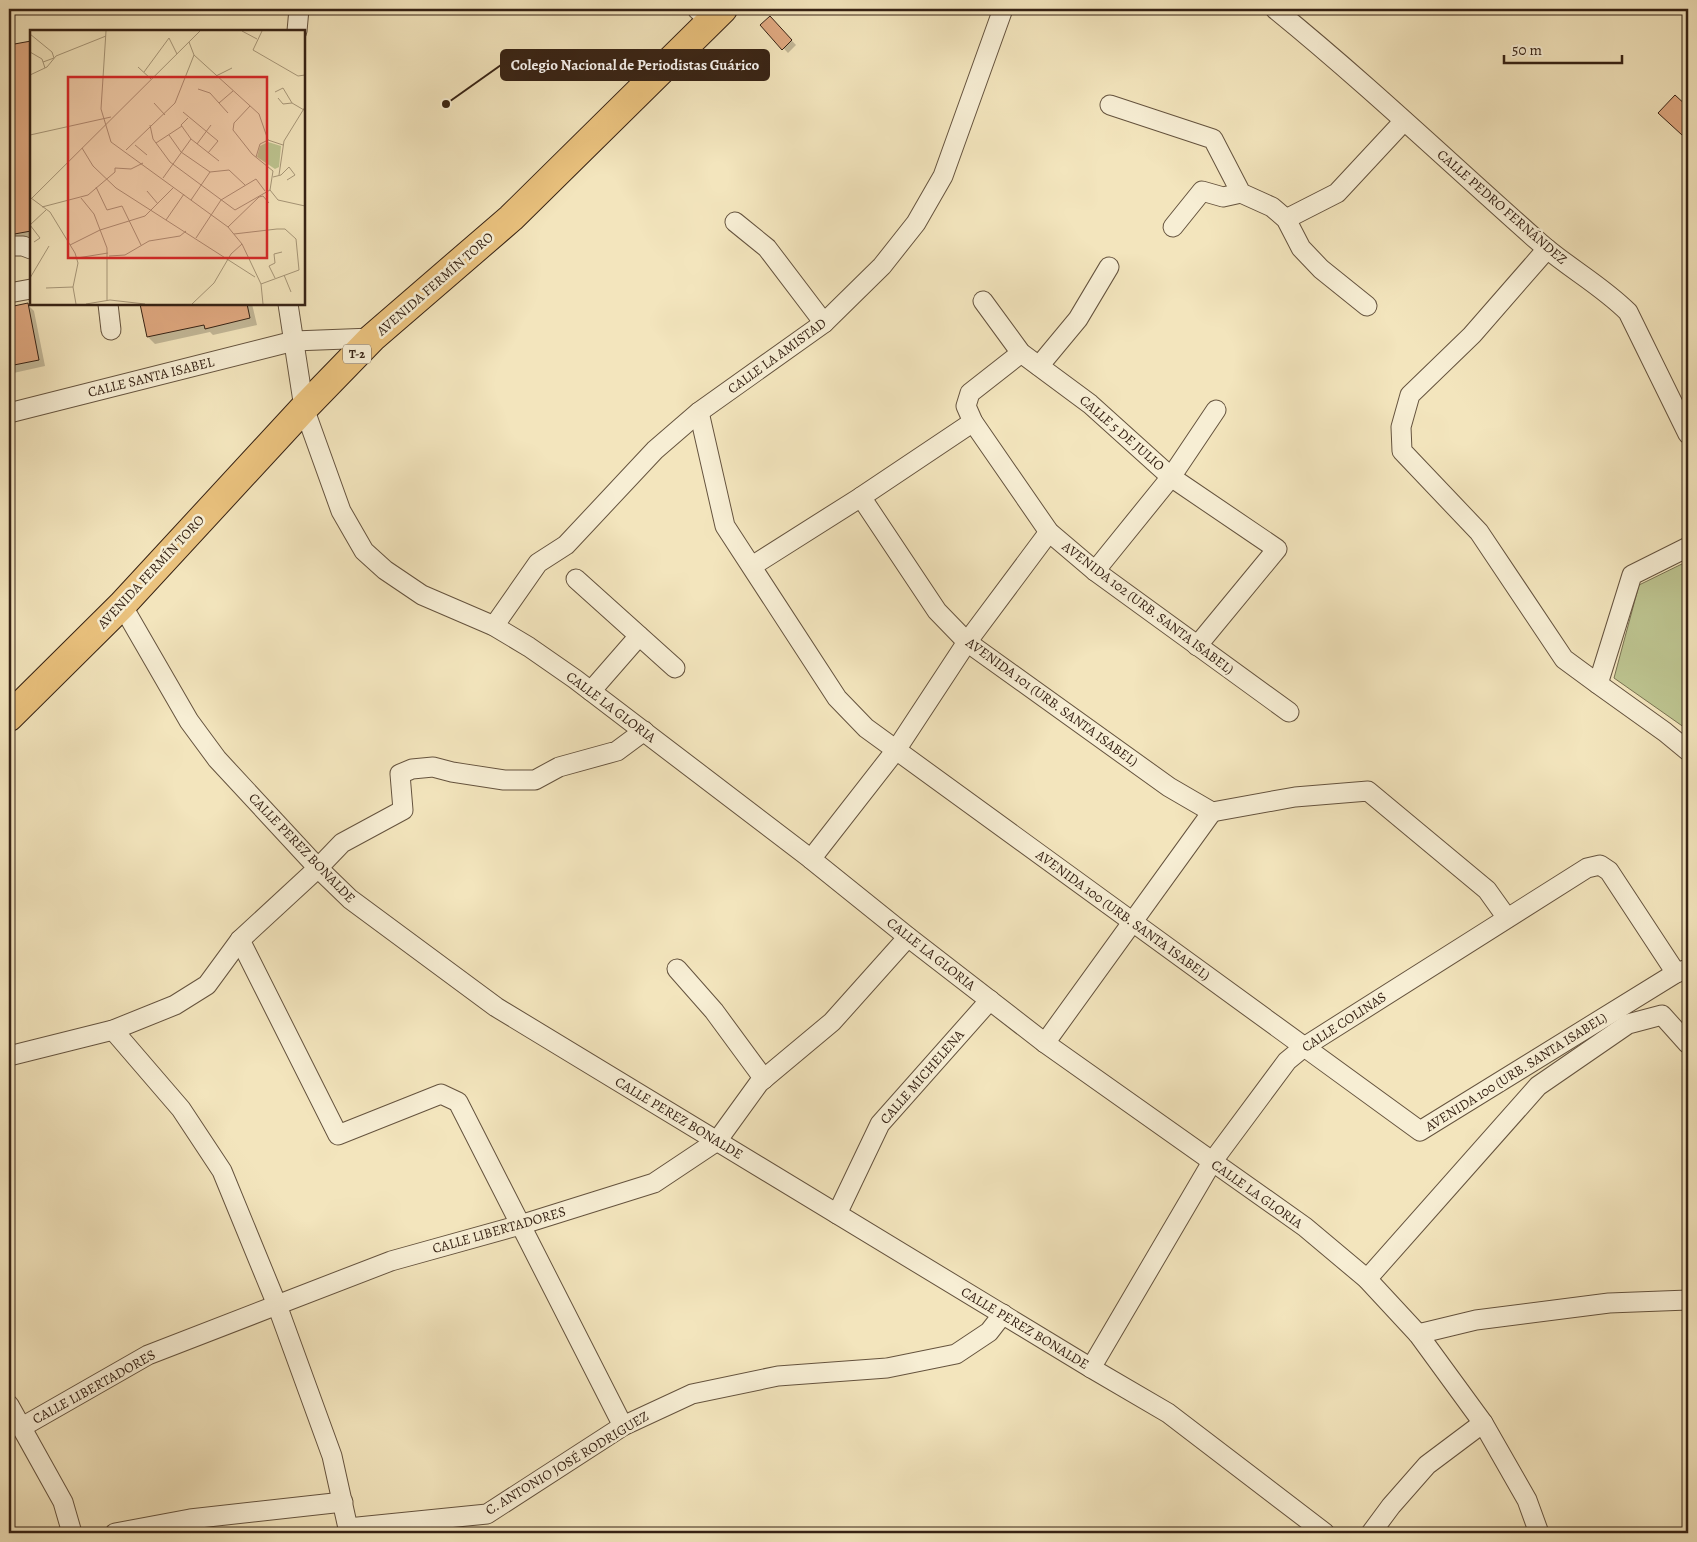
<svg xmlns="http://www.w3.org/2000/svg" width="1697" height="1542" font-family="Alegreya,serif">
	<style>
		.green { fill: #bdc490; stroke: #7a7352 }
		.shadow { fill: #0003 }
		.building { fill: #dfa880; stroke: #362214 }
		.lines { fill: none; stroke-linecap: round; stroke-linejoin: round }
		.minor-casing { stroke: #65533e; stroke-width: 21 }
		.highway-casing { stroke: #362214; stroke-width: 30 }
		.minor { stroke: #f7eed4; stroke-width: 19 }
		.highway { stroke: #eac27e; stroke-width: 28 }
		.labels { text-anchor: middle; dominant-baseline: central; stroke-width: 5; stroke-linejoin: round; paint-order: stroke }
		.shield { fill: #f7eed4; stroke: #705f4e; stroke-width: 1 }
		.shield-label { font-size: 12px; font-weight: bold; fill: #362214 }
		.street-label { font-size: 14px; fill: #362214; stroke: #f7eed4 }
		.inset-road { fill: none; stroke: #a79779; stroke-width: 1 }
		.view { fill: #d62828; fill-opacity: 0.15; stroke: #d62828; stroke-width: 2.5 }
		.inset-edge { fill: none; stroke: #362214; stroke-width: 2.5 }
		.leader { fill: none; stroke: #362214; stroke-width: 2 }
		.callout-dot { fill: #362214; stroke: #f7eed4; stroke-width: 2 }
		.callout { fill: #362214; stroke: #362214; stroke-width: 2 }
		.callout-label { font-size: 15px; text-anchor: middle; font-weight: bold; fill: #fff }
	</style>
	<rect width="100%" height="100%" fill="#f3e5bd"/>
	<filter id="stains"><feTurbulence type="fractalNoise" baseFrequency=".004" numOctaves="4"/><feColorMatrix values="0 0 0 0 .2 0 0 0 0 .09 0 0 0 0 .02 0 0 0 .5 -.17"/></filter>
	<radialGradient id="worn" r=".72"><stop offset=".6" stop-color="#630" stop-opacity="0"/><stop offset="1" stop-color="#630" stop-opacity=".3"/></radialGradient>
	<polygon class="green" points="1688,561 1688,730 1614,678 1639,585"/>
	<g class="shadow">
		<polygon points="770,18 796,45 788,53 762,25"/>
		<polygon points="31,43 31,240 9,244 9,47"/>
		<polygon points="1675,97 1688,109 1687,138 1660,113"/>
		<polygon points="27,304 34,311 45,366 9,374 9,308"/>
		<polygon points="141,304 252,304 257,325 213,335 210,332 155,344 148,337"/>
	</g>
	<g class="building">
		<polygon points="770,16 792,40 782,50 760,25"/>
		<polygon points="31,41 31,231 9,235 9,45"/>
		<polygon points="1675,95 1688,107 1688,129 1682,135 1658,113"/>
		<polygon points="28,303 39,360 9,366 9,307"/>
		<polygon points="140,304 247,304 250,318 205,329 204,325 147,337"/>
	</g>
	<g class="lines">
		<g class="minor-casing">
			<g id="minor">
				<polyline points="697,9 710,22"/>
				<path d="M 1275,9 C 1366,83 1451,164 1539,242 C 1567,267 1601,285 1628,312 L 1688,434"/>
				<polyline points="297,31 299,9"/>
				<polyline points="1110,105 1213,139 1241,193 1272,207 1286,219 1301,248 1321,269 1367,306"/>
				<polyline points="1286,219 1337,193 1404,121"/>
				<polyline points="735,222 767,248 824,323"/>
				<polyline points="1173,227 1202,191 1223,197 1241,193"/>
				<polyline points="9,246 23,246 31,249"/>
				<polyline points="1547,249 1472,335 1410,395 1401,427 1402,451 1479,532 1564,659 1598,684 1665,732 1688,751"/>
				<polyline points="9,293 31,289"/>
				<polyline points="983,301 1021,353 1090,404 1171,477 1277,549 1197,646"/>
				<polyline points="108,304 111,330"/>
				<polyline points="288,304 304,408 341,511 364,551 385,570 422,595 494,626 529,647 575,679 811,859 908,937 1045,1043 1305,1227 1367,1279 1418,1334 1483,1423 1527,1500 1539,1533"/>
				<polyline points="1021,353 970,393 966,406 973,422 1049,532 1095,571 1289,712"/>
				<polyline points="1039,366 1078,319 1109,267"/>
				<polyline points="699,412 725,526 837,698 866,728 1420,1131 1676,973 1688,969"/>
				<polyline points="9,413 294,341 372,338"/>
				<polyline points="861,497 937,611 967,642 1169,787 1212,812"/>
				<polyline points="752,566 861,497 973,422"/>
				<polyline points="1095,571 1171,477 1216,410"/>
				<polyline points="576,579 675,668"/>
				<polyline points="122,605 189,721 217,759 318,868 350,899 496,1007 1091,1368 1168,1413 1325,1533"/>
				<polyline points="494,626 538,563 566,545 655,450 699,412 824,323 882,266 916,223 943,176 1003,9"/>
				<polyline points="1598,684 1632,575 1688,547"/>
				<polyline points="591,691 639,636"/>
				<polyline points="1212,812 1295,797 1368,791 1487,890 1507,918"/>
				<polyline points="811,859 896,750 967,642 1049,532"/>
				<polyline points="240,940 338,1135 441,1094 458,1102 623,1426"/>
				<polyline points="677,969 714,1011 764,1079"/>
				<polyline points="113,1030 181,1109 222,1171 277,1305 332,1456 348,1528 348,1533"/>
				<polyline points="1045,1043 1212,812"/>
				<polyline points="9,1056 113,1030 175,1005 207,985 240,940 318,868 342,843 403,810 400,774 412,769 433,767 452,772 504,780 535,780 559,767 617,751 644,731"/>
				<polyline points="837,1214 880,1124 990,1000"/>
				<polyline points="1367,1279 1538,1086 1628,1024 1662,1015 1688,1044"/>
				<polyline points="1418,1334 1476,1320 1609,1303 1688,1300"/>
				<polyline points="1091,1368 1212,1162 1287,1061 1304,1047 1587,868 1600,865 1609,871 1676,973"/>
				<polyline points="9,1405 63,1502 72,1533"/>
				<polyline points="22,1427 148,1355 277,1305 391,1261 520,1225 654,1183 717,1141 759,1083 832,1022 908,937"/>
				<polyline points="348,1528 487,1514 623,1426 692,1394 778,1376 887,1368 956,1354 989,1332 1003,1314"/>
				<polyline points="115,1533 190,1519 343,1502"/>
				<polyline points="1371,1533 1391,1506 1427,1465 1483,1423"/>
			</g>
		</g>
		<g class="highway-casing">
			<polyline id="highway" points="9,717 122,605 304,408 372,338 511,218 723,9"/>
		</g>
		<use href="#minor" class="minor"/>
		<use href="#highway" class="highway"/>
	</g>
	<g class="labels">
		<rect class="shield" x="343" y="344.5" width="28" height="19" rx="4"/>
		<g class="shield-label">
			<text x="357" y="354">T-2</text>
		</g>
		<g class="street-label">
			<text transform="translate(1502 207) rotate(41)">CALLE PEDRO FERNÁNDEZ</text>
			<text transform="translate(435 284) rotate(-41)">AVENIDA FERMÍN TORO</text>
			<text transform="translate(777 356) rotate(-36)">CALLE LA AMISTAD</text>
			<text transform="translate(151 377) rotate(-14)">CALLE SANTA ISABEL</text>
			<text transform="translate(1122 433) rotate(41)">CALLE 5 DE JULIO</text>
			<text transform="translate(151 572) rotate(-47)">AVENIDA FERMÍN TORO</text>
			<text transform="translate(1148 608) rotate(37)">AVENIDA 102 (URB. SANTA ISABEL)</text>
			<text transform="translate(1052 702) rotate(36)">AVENIDA 101 (URB. SANTA ISABEL)</text>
			<text transform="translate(611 707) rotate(37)">CALLE LA GLORIA</text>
			<text transform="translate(302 848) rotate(46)">CALLE PEREZ BONALDE</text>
			<text transform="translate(1123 915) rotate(36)">AVENIDA 100 (URB. SANTA ISABEL)</text>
			<text transform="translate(931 954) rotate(38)">CALLE LA GLORIA</text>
			<text transform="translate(1344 1022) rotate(-33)">CALLE COLINAS</text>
			<text transform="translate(1516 1072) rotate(-32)">AVENIDA 100 (URB. SANTA ISABEL)</text>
			<text transform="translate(922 1077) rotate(-49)">CALLE MICHELENA</text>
			<text transform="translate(679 1118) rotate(31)">CALLE PEREZ BONALDE</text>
			<text transform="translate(1257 1194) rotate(35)">CALLE LA GLORIA</text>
			<text transform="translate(499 1230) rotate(-16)">CALLE LIBERTADORES</text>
			<text transform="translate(1025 1328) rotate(31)">CALLE PEREZ BONALDE</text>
			<text transform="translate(94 1387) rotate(-29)">CALLE LIBERTADORES</text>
			<text transform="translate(567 1463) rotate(-31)">C. ANTONIO JOSÉ RODRIGUEZ</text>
		</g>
	</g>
	<g transform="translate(30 30)">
		<rect width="275" height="275" fill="#f3e5bd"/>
		<path d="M 238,112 L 251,116 L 249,137 L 245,139 L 227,127 L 230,116 Z" fill="#bdc490"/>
		<path class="inset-road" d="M 76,1 L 71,79 L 81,112 L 198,197 L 212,214 L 231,254 L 233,274M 212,1 L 227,9M 232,1 L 223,20 L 268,46 L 275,45M 0,4 L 22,22 L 24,28 L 13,32M 0,22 L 12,29 L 15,38M 164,25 L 229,84 L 238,110M 108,37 L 121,49M 114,42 L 139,8 L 147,24M 0,45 L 17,37 L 26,26 L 76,6M 186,46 L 202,38M 168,59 L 180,63 L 198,83M 245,62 L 253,58 L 262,73M 248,68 L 253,74 L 262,73 L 274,80M 124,73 L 135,85M 189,73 L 203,61M 220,76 L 204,93 L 203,100 L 222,124 L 243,141 L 240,160M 153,82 L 188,111 L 178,123M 158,88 L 151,95 L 161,109 L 189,131M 120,95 L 123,109 L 140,132 L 205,180 L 240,160 L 248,170 L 275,176M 0,105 L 81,87M 139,105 L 151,122 L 180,142M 126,113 L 152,96M 167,114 L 181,95M 105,115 L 117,125M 52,118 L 63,136 L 86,158 L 225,247M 96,120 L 145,73 L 164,25 L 159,12M 226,127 L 230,114 L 238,110 L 253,115M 180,142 L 199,140 L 215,155M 249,145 L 254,111 L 275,77M 243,147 L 251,145 L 259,137 L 265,145 L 257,150M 133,148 L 161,109M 66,157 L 77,180 L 92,176 L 111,215M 117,161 L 128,174M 1,168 L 20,182 L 45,223 L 48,233 L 43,257 L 46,274M 51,168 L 64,184 L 77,218 L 77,271M 0,170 L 170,1M 161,170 L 180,142M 12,177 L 58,165 L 85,142 L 85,138 L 101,139 L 113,133M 136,190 L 154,164M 0,195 L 10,208 L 4,212M 0,195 L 16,180M 198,197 L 229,167 L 233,166 L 239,173M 204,204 L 247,199 L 255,199 L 266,209 L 269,240 L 231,254M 166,208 L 191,170 L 226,149 L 235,161M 40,215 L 70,200 L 115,186 L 144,157M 79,226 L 95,225 L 119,211 L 150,206 L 156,201M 47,228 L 78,223M 254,245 L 261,262M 0,248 L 19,216M 245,248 L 239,236 L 245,233 L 244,224 L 252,222M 16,258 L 43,257M 56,274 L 80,270 L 115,274M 162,274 L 184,253 L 201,224 L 212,214"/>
		<path class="view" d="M 38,47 L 237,47 L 237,228 L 38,228 Z"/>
		<rect width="275" height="275" class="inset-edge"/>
	</g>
	<path class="leader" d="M446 104L501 65"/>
	<circle class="callout-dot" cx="446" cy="104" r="5"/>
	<rect class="callout" x="501" y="50" width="268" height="30" rx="5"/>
	<g class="callout-label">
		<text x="635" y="70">Colegio Nacional de Periodistas Guárico</text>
	</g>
	<rect width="1697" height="1542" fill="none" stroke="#f3e5bd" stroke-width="30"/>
	<rect x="10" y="10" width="1677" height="1522" fill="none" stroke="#362214" stroke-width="2.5"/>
	<rect x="15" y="15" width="1667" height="1512" fill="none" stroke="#362214"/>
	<path d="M1504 55v8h118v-8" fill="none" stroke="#362214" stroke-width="2.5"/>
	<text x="1512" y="55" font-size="15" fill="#362214" stroke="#f7eed4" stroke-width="4" paint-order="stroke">50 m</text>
	<rect width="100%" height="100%" filter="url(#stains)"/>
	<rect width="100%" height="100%" fill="url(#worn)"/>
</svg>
